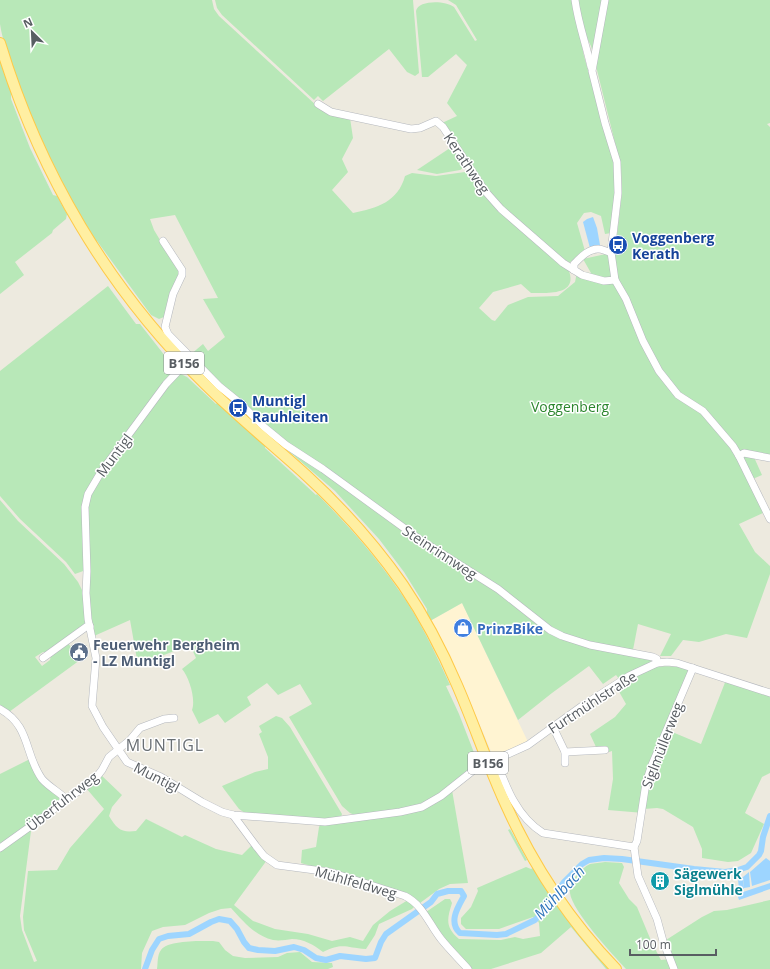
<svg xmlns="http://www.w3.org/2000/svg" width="770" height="969" font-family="'Open Sans',sans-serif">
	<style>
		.commercial { fill: #fff4d2 }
		.green { fill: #b8e8b8 }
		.water { fill: #9dd5ff }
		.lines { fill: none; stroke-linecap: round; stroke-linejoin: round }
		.canal { stroke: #9dd5ff; stroke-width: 6 }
		.minor-casing { stroke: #b5b8be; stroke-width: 8 }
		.primary-casing { stroke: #ffc946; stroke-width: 12 }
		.minor { stroke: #fff; stroke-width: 7 }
		.primary { stroke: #ffefa2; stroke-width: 10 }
		.labels { text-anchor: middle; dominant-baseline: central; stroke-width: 3; stroke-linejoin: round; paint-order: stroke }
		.shield { fill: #fff; stroke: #8a8e91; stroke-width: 1 }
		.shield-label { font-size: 13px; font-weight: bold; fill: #585d62 }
		.street-label { font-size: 14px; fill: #585d62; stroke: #fff }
		.transit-label { font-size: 14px; font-weight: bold; fill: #164399; stroke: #fff; text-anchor: start }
		.park-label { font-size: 14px; fill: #2c862e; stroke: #fff }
		.shop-label { font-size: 14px; font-weight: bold; fill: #366cbe; stroke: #fff; text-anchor: start }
		.service-label { font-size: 14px; font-weight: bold; fill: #4e5e75; stroke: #fff; text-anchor: start }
		.culture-label { font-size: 14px; font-weight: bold; fill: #0d838f; stroke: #fff; text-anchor: start }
		.water-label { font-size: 15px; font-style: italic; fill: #3076bb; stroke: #fff }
		.quarter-label { font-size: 16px; letter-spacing: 1px; fill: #696f74; stroke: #fff }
	</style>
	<rect width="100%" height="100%" fill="#edeadf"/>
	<polygon class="commercial" points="462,603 528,742 504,753 493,756 459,676 430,621"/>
	<g class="green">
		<path d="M 0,0 L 212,0 L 214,9 L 219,16 L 317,106 L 325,112 L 350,118 L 353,138 L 342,159 L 348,172 L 332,190 L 353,213 C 377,208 398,202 405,176 L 412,173 L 436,176 L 465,172 L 469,173 L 497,207 L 569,271 C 578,296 546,293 531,293 L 521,284 L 493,292 L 479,308 L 492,320 L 495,321 L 508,305 L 528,297 L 558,296 L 575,282 L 577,272 L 591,273 L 583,259 L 615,252 L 622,192 L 621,167 L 591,46 L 576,17 L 584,56 L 614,163 L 616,195 L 611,233 L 605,234 L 601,216 L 591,212 L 584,213 L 577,223 L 585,251 C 578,257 573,264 564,262 L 500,206 L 491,196 L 442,123 L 457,116 L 447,103 L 467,65 L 456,54 L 428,77 L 422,77 L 416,11 C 418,0 445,0 454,7 L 475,41 L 477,40 L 456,5 L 448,0 L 770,0 L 770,123 L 767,124 L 770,127 L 770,458 L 753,455 L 762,475 L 748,481 L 763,513 L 739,524 L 755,552 L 770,566 L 770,574 L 747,638 L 726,634 L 699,642 L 683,640 L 671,656 L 660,656 L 671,634 L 638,624 L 632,655 L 650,658 L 652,668 C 665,665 676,666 690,669 L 665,729 L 701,744 L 726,680 L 770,696 L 770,773 L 762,777 L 745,813 L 764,824 L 751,853 L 738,861 L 728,862 L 702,858 L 702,849 L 693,827 L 663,809 L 657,808 L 644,809 L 644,813 L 608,810 L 613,779 L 612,751 L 609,752 L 607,746 L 596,747 L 590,734 L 615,717 L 626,704 L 617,688 L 623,684 L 616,675 L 603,684 L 589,666 L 552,693 L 518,720 L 462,603 L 430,621 L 427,615 L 427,609 L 404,572 L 379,539 L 335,491 L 265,431 L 237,403 L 217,389 L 212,382 L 213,379 L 190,355 L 203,344 L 208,351 L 225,337 L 203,299 L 218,298 L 175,215 L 150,219 L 154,230 L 180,273 L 171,290 L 164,317 L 159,319 L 151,315 L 97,241 L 94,242 C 61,187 32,130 13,68 C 8,55 2,38 0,24 C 0,17 0,8 0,0 Z"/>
		<polygon points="215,0 413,0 419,73 415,76 407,72 389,49 323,101 318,96 314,100 222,15 217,8"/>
		<polygon points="0,59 11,91 11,99 30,148 53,195 57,196 67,214 66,219 53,230 52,233 15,262 24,275 0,294"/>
		<polygon points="453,146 465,166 463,168 460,170 437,174 417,170"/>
		<polygon points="108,286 136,324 140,324 169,361 173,370 171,377 87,493 86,570 75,574 66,562 20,519 0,496 0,371"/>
		<path d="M 179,373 L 187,377 L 216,404 L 217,403 L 265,446 L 265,448 L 316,495 L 317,494 C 346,523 374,554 398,589 C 419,618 435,652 450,685 L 446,686 L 459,714 L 478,763 L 438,795 L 427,801 L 407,808 L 357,816 L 350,813 L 342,806 L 289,717 L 312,704 L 300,684 L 278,695 L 267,683 L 247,697 L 251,705 L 225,723 L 218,714 L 199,724 L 192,710 C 196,699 189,677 182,669 L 196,658 L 190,645 L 138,665 L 130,620 L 94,636 L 88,600 L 87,510 L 95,482 Z"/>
		<polygon points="0,500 18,521 64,564 78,582 82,590 87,619 85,625 46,652 43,652 35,657 42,666 50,660 51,655 68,643 80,660 9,712 0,706"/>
		<polygon points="276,716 282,718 290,727 342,814 341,817 323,820 245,813 239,809 224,789 222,786 255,772 268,769 268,757 259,734 262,732 259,726"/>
		<polygon points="30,759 62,799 0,846 0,774"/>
		<path d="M 100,774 L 122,795 L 112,807 L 109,816 C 117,829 121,833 136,831 L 146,819 L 182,837 L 185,835 L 216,849 L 242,855 L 252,845 L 267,860 L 234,905 L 253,921 L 275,929 L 308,934 L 332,941 L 350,937 L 363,941 L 373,925 L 390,911 L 408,900 L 416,905 L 412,909 L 379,924 L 375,935 L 366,949 C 346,948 343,942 323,952 C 314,945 304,939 292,939 C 286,940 279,941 273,940 C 255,936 243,921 231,908 L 221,909 L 209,913 L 185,925 L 163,927 L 152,931 L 142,953 L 141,969 L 0,969 L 0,850 L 26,831 L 31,831 L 20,916 L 22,930 L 34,962 L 37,961 L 24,930 L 23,917 L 28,871 L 57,870 L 70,848 L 104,809 L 86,788 Z"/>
		<polygon points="452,790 468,883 450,884 439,889 420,903 414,898 406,894 301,863 302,850 316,847 319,827 320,825 408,812"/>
		<polygon points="510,829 527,860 525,861 508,830"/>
		<path d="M 605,862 L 622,863 L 624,867 L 619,883 L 629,899 L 637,907 L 652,943 L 661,960 L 672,959 L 666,940 L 702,917 L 714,911 L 727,910 L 770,900 L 770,969 L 626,969 C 613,955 572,911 570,893 C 569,882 580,869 590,864 C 594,863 601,863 605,862 Z"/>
		<polygon points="526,867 531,869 533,868 552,898 534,918 533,917 499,929 466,929 461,924 461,918 471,907 478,891 477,888"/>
		<path d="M 445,899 L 450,899 L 452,903 C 447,919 445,927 459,939 L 501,940 L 515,937 L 523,939 L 540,936 L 539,923 L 538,921 L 555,902 L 572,926 L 609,969 L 606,969 L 571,927 L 541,953 L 491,969 L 471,969 L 441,934 L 426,912 Z"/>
		<path d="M 213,941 L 219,942 L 225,950 L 233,956 L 245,958 L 278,957 L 287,953 L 300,952 L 312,962 L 332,963 L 333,967 L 328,969 L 157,969 C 158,963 157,955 161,950 C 168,940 200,941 213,941 Z"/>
	</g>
	<g class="water">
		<polygon points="593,217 597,228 600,245 590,248 583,222 587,219"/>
		<polygon points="766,858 770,861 770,880 752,886 750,872"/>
		<polygon points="749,872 750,887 744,888 743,877"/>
		<polygon points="743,877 744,889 739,890 738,879"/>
		<polygon points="770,883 770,889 739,900 737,894"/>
	</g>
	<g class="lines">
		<path class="canal" d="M 145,969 L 152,950 L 159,939 L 168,936 L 189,934 L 211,922 L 219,919 L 230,921 L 237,929 L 244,942 L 249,948 L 258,950 L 275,951 L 294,947 L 304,950 L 316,958 L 326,960 L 340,956 L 366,959 L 375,958 L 381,942 L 386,934 L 431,902 L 437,894 L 448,891 L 461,891 L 464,896 C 458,907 448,922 460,933 L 497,935 L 506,934 L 535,920 L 546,909 L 564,882 L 582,864 L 589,860 L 604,858 L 622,859 L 694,869 L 725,872 L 738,870 L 747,867 L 759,855 L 761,851 L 763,837 L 770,816"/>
		<g class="minor-casing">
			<g id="minor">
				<path d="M 575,0 C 578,23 586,44 591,67"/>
				<polyline points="605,0 592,71 605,123 617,162 618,193 611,252 615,280 626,299 643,341 659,371 678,395 703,411 733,446 739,456 770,519"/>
				<polyline points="318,104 331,112 411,129 420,128 436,121 443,127 485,191 501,209 563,263 582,275 604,281 615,280"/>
				<polyline points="163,241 182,270 182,275 173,294 165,327 168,334 219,386 240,403 264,427 286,445 323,469 422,541 498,589 550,630 562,636 590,645 653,657 657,659 657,663"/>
				<path d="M 574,270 L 574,264 C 580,258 589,248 599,249 C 603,249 606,252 611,252"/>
				<polyline points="185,364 166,384 101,472 88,494 85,507 87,571 86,593 88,619 96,658 92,706 103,727 127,762 161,777 202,802 222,812 233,815 325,822 400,812 422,807 441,796 475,769 528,745 582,706 629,676 657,663 667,662 677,663 770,693"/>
				<polyline points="739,456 744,453 770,458"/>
				<polyline points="43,658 86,627 90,626"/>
				<path d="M 0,709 C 31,726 24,754 42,779 C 49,787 59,792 66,799"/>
				<polyline points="553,727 565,752 605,750"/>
				<path d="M 496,760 C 506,787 517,817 543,833 L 634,847 L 637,841 L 646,783 L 651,767 L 693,668"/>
				<polyline points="565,763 565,752"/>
				<path d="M 233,815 L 256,846 L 264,856 L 277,865 L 330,872 L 405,896 C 423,905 429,924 441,939 C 449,949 459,959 468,969"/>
				<polyline points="634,847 638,876 657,919 663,941 674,969"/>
				<polyline points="0,848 49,813 66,799 82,789 95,779 102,770 109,757 130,740 140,728 164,719 174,718"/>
			</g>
		</g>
		<g class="primary-casing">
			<path id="primary" d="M 0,43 C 39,172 108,289 205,384 C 237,416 272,444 306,475 C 342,508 375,545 403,585 C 424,616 442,650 457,685 C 474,724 488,766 506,805 C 533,865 571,922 616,969"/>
		</g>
		<use href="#minor" class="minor"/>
		<use href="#primary" class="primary"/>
	</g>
	<defs>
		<g id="bus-disc" transform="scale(1)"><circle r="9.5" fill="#1a4fb4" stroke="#fff"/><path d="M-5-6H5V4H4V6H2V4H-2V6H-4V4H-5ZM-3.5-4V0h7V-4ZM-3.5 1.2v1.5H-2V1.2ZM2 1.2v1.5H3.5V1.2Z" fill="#fff"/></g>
		<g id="shop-disc" transform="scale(1)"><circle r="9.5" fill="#3f7fe0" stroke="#fff"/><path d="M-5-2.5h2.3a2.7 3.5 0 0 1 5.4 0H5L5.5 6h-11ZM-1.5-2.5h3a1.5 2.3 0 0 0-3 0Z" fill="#fff"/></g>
		<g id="civic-disc" transform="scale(1)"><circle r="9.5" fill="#5c6f8a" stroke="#fff"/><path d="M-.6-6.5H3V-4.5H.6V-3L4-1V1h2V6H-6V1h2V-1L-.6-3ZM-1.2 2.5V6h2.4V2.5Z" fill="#fff"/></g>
		<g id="building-disc" transform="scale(1)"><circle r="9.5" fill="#0f9aa8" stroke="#fff"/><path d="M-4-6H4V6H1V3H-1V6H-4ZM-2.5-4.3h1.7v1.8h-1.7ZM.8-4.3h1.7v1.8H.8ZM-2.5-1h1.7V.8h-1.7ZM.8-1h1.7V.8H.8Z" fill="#fff"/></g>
	</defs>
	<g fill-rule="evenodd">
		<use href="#bus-disc" x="618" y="245"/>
		<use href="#bus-disc" x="238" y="408"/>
		<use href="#shop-disc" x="463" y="628"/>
		<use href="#civic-disc" x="79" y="652"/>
		<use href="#building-disc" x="660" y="881"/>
	</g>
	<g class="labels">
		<g class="shield">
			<rect x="164" y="352" width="40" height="22" rx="3"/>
			<rect x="468" y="752" width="40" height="22" rx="3"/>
		</g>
		<g class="shield-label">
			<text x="184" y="363">B156</text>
			<text x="488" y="763">B156</text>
		</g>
		<g class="street-label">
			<text transform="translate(467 163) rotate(56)">Kerathweg</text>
			<text transform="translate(114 455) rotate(-53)">Muntigl</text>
			<text transform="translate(440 552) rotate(33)">Steinrinnweg</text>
			<text transform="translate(592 702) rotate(-33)">Furtmühlstraße</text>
			<text transform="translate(662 745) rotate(-69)">Siglmüllerweg</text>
			<text transform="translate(157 777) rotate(27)">Muntigl</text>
			<text transform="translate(62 801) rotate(-38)">Überfuhrweg</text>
			<text transform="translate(356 882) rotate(16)">Mühlfeldweg</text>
		</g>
		<g class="transit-label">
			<text x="632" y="237">Voggenberg<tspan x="632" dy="16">Kerath</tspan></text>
			<text x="252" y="400">Muntigl<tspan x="252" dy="16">Rauhleiten</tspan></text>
		</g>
		<g class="park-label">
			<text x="570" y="406">Voggenberg</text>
		</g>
		<g class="shop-label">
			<text x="477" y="628">PrinzBike</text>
		</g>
		<g class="service-label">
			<text x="93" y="644">Feuerwehr Bergheim<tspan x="93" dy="16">- LZ Muntigl</tspan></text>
		</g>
		<g class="culture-label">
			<text x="674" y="873">Sägewerk<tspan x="674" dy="16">Siglmühle</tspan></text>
		</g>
		<g class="water-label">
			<text transform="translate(559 892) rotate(-47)">Mühlbach</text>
		</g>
		<g class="quarter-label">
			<text x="165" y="745">MUNTIGL</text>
		</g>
	</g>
	<g transform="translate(32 32) rotate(336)" stroke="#ffffff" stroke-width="3" paint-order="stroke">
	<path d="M0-3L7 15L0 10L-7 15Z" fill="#585d62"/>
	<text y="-6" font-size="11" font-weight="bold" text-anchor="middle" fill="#585d62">N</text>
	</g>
	<path d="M630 949v6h86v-6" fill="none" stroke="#585d62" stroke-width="2"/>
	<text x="636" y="949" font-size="12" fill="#585d62" stroke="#ffffff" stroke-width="3" paint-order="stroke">100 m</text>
</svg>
